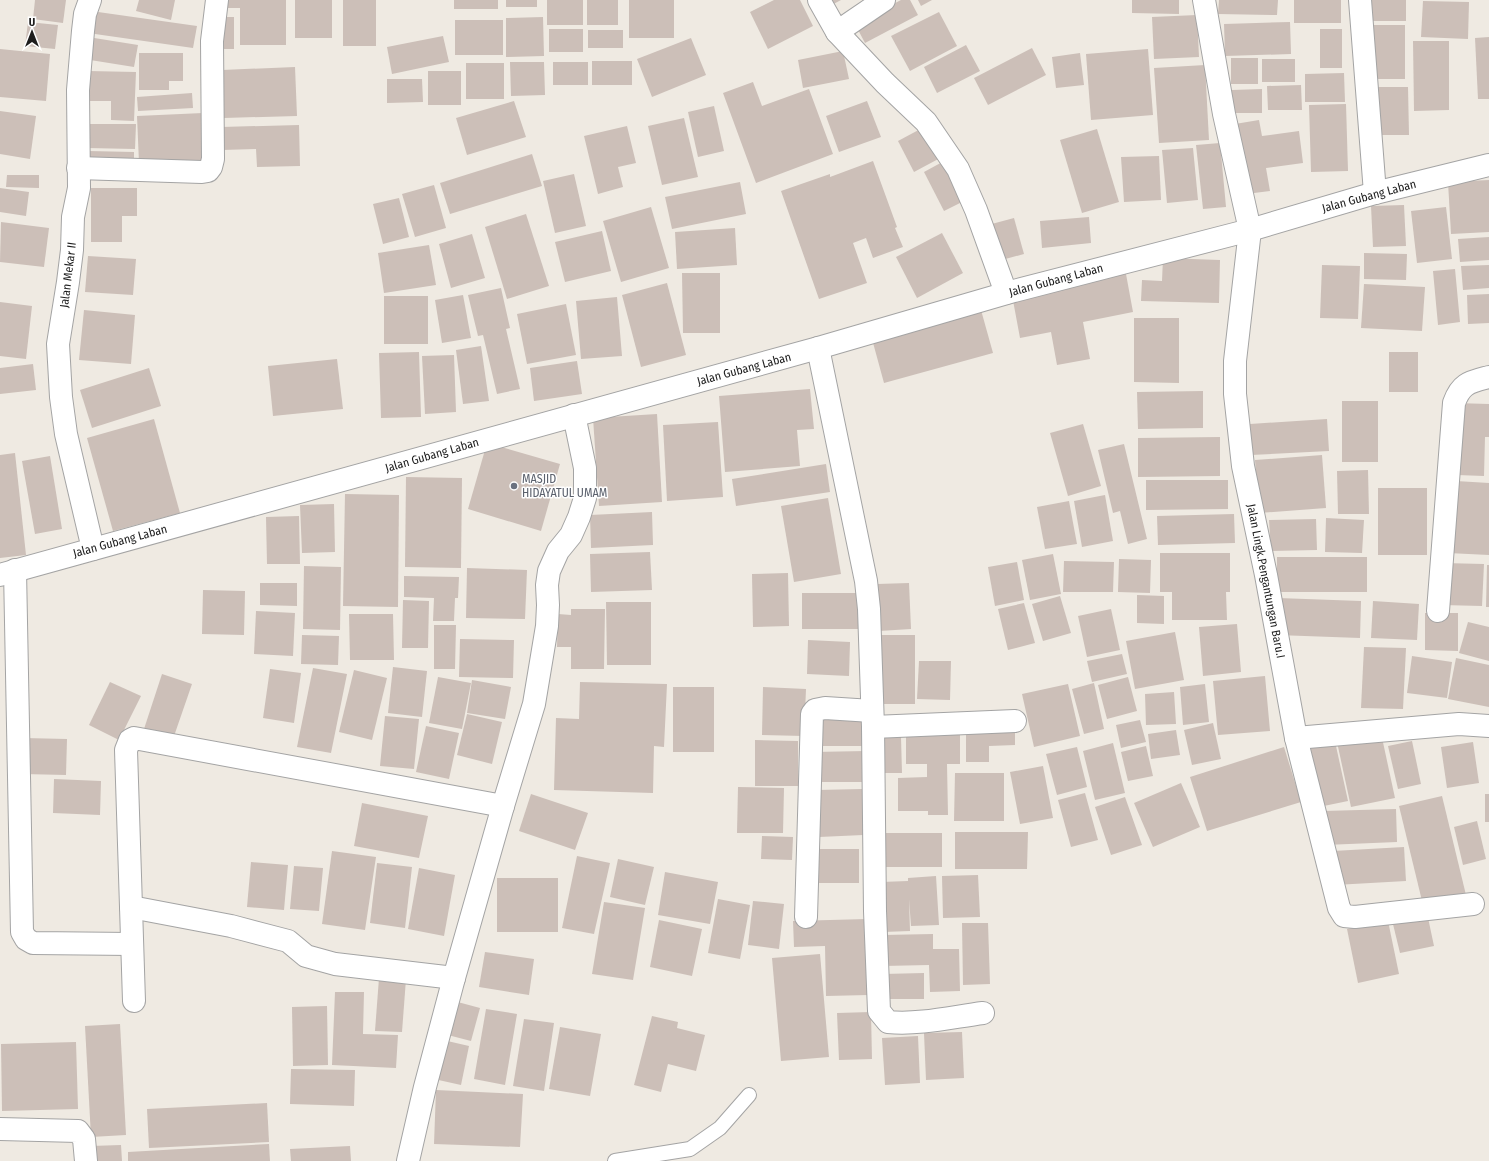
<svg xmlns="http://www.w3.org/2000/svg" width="1489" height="1161" font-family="'Fira Sans Condensed',sans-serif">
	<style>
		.building { fill: #ccbfb8 }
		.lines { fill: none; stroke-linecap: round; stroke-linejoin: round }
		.lane-casing { stroke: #a4a4a4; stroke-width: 16 }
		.street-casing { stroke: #a4a4a4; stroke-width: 24 }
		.lane { stroke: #fff; stroke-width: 14 }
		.street { stroke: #fff; stroke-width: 22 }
		.worship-dot { fill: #6b7280; stroke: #fff; stroke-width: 1.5 }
		.labels { text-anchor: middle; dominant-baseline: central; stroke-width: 3; stroke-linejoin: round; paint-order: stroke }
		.street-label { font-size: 12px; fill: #1d1d1d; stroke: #fff }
		.worship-label { font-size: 12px; fill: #5b616d; stroke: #fff; text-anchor: start }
	</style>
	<rect width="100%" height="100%" fill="#efeae2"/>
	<g class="building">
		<polygon points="35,0 66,0 63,23 33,19"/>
		<polygon points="139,0 175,0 171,20 136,11"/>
		<polygon points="226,0 286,0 286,45 240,45 240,8 226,8"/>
		<rect x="295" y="0" width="37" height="38"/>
		<rect x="343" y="0" width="33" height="46"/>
		<rect x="454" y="0" width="44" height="9"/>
		<rect x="506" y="0" width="31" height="7"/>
		<rect x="547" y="0" width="36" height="25"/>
		<rect x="587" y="0" width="31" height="25"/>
		<rect x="629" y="0" width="45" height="38"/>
		<polygon points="774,0 800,0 813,26 768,49 750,12"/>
		<polygon points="822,0 841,0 826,8"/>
		<polygon points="901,0 910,0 918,15 865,43 855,24"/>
		<polygon points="918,0 932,0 921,6"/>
		<polygon points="1132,0 1179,0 1179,14 1132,13"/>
		<polygon points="1219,0 1278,0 1277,15 1218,14"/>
		<rect x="1294" y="0" width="47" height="23"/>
		<rect x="1368" y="0" width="38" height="21"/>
		<polygon points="1423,1 1469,2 1468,39 1421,37"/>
		<polygon points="91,11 197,26 193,48 88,33"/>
		<polygon points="939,12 957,46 910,71 891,36"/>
		<polygon points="1197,15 1199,57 1154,59 1152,17"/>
		<rect x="219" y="17" width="15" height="32"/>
		<polygon points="543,17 544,56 506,57 506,18"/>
		<rect x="455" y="20" width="48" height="35"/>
		<polygon points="28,22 58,25 55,49 25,46"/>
		<polygon points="1290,22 1291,54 1225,56 1224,24"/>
		<rect x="1373" y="25" width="32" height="54"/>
		<rect x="549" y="29" width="34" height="23"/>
		<rect x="1320" y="29" width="22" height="39"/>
		<rect x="588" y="30" width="35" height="18"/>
		<polygon points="443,36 449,62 392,74 387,47"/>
		<polygon points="88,37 138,45 134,67 84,59"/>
		<polygon points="1489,37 1489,99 1478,99 1475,38"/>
		<polygon points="691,38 706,75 652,97 637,59"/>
		<polygon points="1413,41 1449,41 1449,110 1414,111"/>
		<polygon points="966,45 980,71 937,93 924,67"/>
		<polygon points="1032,48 1046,75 988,105 974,78"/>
		<polygon points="0,49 50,54 46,101 0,97"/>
		<polygon points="1148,49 1153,115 1091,120 1086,54"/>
		<polygon points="843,51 849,79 803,88 798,60"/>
		<polygon points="139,53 183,53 183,81 169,81 169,90 139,90"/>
		<polygon points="1080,53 1084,85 1056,88 1052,57"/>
		<rect x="1231" y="58" width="27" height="26"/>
		<rect x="1262" y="59" width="33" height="23"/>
		<rect x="592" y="61" width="40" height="24"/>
		<polygon points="510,62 544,62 545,95 511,96"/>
		<rect x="553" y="62" width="35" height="23"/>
		<rect x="466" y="63" width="38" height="36"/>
		<polygon points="1205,65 1209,140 1159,143 1154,68"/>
		<polygon points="295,67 297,116 224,118 222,70"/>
		<polygon points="88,71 136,72 134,121 111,120 111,101 87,101"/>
		<rect x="428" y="71" width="33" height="34"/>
		<polygon points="1344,73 1345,102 1305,102 1305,74"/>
		<polygon points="387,79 422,79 423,102 387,103"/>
		<polygon points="753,82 762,106 809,89 833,154 756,183 723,93"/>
		<polygon points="1301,85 1302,110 1268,110 1267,86"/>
		<polygon points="1372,87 1408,87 1409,135 1373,135"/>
		<polygon points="1262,89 1262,113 1232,113 1232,90"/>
		<polygon points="192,93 193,108 138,111 137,97"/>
		<polygon points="514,101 526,137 467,155 456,118"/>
		<polygon points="867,101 881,137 839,152 826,116"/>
		<polygon points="1346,104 1348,171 1311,172 1309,105"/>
		<polygon points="714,106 724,151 698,157 688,112"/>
		<polygon points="0,111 36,116 30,159 0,154"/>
		<polygon points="203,113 204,161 139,163 137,116"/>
		<polygon points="684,118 698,177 662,185 648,126"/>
		<polygon points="1259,120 1262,136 1299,131 1303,163 1266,168 1270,191 1246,194 1235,124"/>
		<polygon points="89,124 136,124 135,149 87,148"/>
		<polygon points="299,125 300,166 257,167 256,149 222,150 221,127"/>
		<polygon points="627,126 636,163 618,167 623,187 598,194 584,136"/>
		<polygon points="926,126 942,157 914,172 898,141"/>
		<polygon points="1097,129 1119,202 1082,213 1060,140"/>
		<polygon points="1220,143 1226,207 1203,209 1196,145"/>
		<polygon points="1193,148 1198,200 1167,203 1162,150"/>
		<polygon points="88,151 134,152 134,167 87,167"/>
		<polygon points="532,154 542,186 450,214 440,183"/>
		<polygon points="1159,156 1161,200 1124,202 1121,157"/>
		<polygon points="946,160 966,200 944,211 924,172"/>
		<polygon points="873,161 897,227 895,228 903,247 873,258 866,238 853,243 867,283 819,299 781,191 830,174 830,177"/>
		<polygon points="574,174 586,226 555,233 543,181"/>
		<polygon points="7,175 39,175 39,188 6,187"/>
		<polygon points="1489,180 1489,232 1451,234 1448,182"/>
		<polygon points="740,182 746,214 672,229 665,197"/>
		<polygon points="434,185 446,228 415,237 402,194"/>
		<polygon points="0,188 29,192 26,216 0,212"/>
		<polygon points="91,188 137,188 137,216 122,216 122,242 91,242"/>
		<polygon points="399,198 409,237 383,244 373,204"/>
		<polygon points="1404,205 1406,246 1373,247 1371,206"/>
		<polygon points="651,207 669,268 621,282 603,221"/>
		<polygon points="1446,207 1452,259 1417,263 1411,211"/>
		<polygon points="526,214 549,286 507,299 485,227"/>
		<polygon points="1089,217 1091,243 1042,248 1040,221"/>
		<polygon points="1014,218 1024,254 998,261 988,225"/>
		<polygon points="1,222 49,228 44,267 0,262"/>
		<polygon points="735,228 737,265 677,269 675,232"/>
		<polygon points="602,231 611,271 565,282 555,242"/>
		<polygon points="942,233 963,273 917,298 896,257"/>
		<polygon points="472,234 485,278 451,288 439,244"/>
		<polygon points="1489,237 1489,260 1460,262 1458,239"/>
		<polygon points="429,245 436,285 384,293 378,253"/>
		<polygon points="1364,253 1407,254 1406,280 1364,279"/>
		<polygon points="88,256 136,259 133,295 85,292"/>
		<polygon points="1163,258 1220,260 1219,303 1141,301 1142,280 1162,281"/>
		<polygon points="1322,265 1360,266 1358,319 1320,318"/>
		<polygon points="1489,265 1489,288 1463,290 1461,266"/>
		<polygon points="1455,269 1460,322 1438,325 1433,271"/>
		<polygon points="682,273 720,273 720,333 683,333"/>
		<polygon points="1126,274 1133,312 1083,322 1090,359 1057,365 1051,332 1020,338 1012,295"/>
		<polygon points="667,283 686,355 641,367 622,295"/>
		<polygon points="1364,284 1425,287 1422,331 1361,328"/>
		<polygon points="501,288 510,328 506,329 520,389 497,394 483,335 478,336 468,295"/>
		<polygon points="1489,294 1489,323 1468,324 1467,295"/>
		<polygon points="463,295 471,338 442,343 435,300"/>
		<rect x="384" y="296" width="44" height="48"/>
		<polygon points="617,297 622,356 581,359 576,301"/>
		<polygon points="0,302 32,306 26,359 0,356"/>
		<polygon points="566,304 576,355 527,364 517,314"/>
		<polygon points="84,310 135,315 131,364 79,360"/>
		<polygon points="981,310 993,353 884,383 872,339"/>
		<polygon points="1134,318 1179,318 1179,383 1134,382"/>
		<polygon points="481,346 489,401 463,404 456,350"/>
		<polygon points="419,352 421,417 381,418 379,353"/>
		<rect x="1389" y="352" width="29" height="40"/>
		<polygon points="454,355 456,412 425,414 422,356"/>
		<polygon points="337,359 343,409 273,416 268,366"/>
		<polygon points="577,361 582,394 534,401 530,368"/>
		<polygon points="33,364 36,390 0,394 0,368"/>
		<polygon points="149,368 161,406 92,428 80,390"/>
		<polygon points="810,389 814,429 797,430 800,466 725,472 719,396"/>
		<polygon points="1203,391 1203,428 1138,429 1137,392"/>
		<rect x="1342" y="401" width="36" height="61"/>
		<polygon points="1455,403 1489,404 1489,437 1485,437 1484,476 1457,475"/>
		<polygon points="657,414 662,502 599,506 593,418"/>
		<polygon points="154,419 180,513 113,531 87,438"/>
		<polygon points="1327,419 1329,451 1251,455 1250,424"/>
		<polygon points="718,422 723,497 667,501 663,425"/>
		<polygon points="1083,424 1101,486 1068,496 1050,433"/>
		<polygon points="1220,437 1220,476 1138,477 1138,438"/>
		<polygon points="487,443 560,464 541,531 468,509"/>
		<polygon points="1124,444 1147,539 1128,544 1120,511 1113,513 1098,450"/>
		<polygon points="15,453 26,555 0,558 0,455"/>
		<polygon points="1322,455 1326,508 1259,513 1255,460"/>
		<polygon points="50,456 62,529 35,534 22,461"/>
		<polygon points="826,464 830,492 736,506 732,479"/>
		<polygon points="1368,470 1369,514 1338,514 1337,471"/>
		<polygon points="406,477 462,478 461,568 405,567"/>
		<polygon points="1146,480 1228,480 1228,509 1146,510"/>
		<polygon points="1456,481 1489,483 1489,555 1448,553"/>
		<rect x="1378" y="488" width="49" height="67"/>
		<polygon points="345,494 399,495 398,607 343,606"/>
		<polygon points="1105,495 1113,541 1082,547 1074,501"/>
		<polygon points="828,498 841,574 794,582 781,506"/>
		<polygon points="1069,501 1077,544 1045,549 1037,507"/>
		<polygon points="334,504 335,552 302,553 300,505"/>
		<polygon points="652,512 653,545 591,548 590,515"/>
		<polygon points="1234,514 1235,543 1158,545 1157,516"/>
		<polygon points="299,516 300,564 267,564 266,517"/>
		<polygon points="1326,518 1364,520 1362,553 1325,552"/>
		<polygon points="1316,519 1317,550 1271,551 1269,520"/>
		<polygon points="650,552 652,590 591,592 590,554"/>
		<polygon points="1160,553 1230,553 1230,592 1226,592 1227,620 1172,620 1172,592 1160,592"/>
		<polygon points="1053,554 1061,594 1030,600 1022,560"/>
		<rect x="1277" y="557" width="90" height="35"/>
		<polygon points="1119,559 1151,560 1150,593 1118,592"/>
		<polygon points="1064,561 1114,562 1113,592 1063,592"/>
		<polygon points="1017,562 1024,600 995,606 988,567"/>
		<polygon points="1443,563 1484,564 1482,606 1442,605"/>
		<polygon points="1487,565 1489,565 1489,607 1486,607"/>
		<polygon points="304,566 341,567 340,630 303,629"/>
		<polygon points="467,568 527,570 525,619 466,618"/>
		<polygon points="788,573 789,626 753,627 752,574"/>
		<polygon points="404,576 459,577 458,598 455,598 454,621 433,621 434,598 404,597"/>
		<polygon points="260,583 297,583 297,606 260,605"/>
		<polygon points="909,583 911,629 879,631 877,584"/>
		<polygon points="203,590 245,591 244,635 202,634"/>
		<rect x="802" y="593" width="56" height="36"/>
		<polygon points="1137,595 1164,596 1164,624 1137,623"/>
		<polygon points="1060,596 1071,633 1043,641 1032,604"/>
		<polygon points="1278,598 1361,601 1360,638 1277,635"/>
		<polygon points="403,600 429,601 428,648 402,648"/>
		<polygon points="1373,601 1419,604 1417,640 1371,638"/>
		<polygon points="606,602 651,602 651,665 607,665"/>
		<polygon points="1024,603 1035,643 1008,650 998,609"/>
		<polygon points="571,609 605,609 604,669 571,669 571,647 557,647 558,614 571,615"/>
		<polygon points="1111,609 1120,650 1087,657 1078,616"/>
		<polygon points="256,611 295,613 293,656 254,654"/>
		<polygon points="1425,613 1458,613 1458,651 1425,650"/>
		<polygon points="349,614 393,614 394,660 350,660"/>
		<polygon points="1468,622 1489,627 1489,661 1459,653"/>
		<polygon points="1237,624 1241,672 1203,676 1199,627"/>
		<polygon points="434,625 456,625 455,669 434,669"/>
		<polygon points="1175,632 1184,680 1135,689 1126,641"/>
		<polygon points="302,635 339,636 338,665 301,664"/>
		<rect x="877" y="635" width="38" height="69"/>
		<polygon points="460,639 514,640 513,678 459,677"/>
		<polygon points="808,640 850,642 849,676 807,674"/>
		<polygon points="1364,647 1406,648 1403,709 1361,708"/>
		<polygon points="1122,654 1127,674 1092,682 1087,661"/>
		<polygon points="1412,656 1452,662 1447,698 1407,693"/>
		<polygon points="1456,658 1489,665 1489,707 1448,699"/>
		<polygon points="919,661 951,661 950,700 917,699"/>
		<polygon points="393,667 427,671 422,717 388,713"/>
		<polygon points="313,668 347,674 331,753 297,747"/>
		<polygon points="270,669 301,673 294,723 263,718"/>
		<polygon points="354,670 387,678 372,740 339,732"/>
		<polygon points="162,674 192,684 173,739 144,729"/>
		<polygon points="1265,676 1270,731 1218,735 1213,681"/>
		<polygon points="438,677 471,683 462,729 429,723"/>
		<polygon points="1128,677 1137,711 1107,719 1098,685"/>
		<polygon points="472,680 511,687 505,719 467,713"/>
		<polygon points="110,682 141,696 119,740 89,725"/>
		<polygon points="580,682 667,684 664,747 654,746 653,793 554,790 556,718 579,719"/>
		<polygon points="1094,683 1104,729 1084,734 1072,689"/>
		<polygon points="1068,684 1080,736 1034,747 1022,694"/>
		<polygon points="1205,684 1209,722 1183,725 1180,687"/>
		<rect x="673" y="687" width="41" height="65"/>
		<polygon points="763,687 806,689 804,736 762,735"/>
		<polygon points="1174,692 1176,724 1146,725 1145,694"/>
		<polygon points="467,714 502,722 492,764 457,755"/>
		<polygon points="385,716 419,719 414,769 380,766"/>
		<polygon points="814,716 864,716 865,746 814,746"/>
		<polygon points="1140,720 1146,742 1121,748 1116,725"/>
		<polygon points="1213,723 1221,759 1192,765 1184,730"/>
		<polygon points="426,726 459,733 449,779 416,772"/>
		<polygon points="966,730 1015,730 1015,745 989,746 989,762 966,762"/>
		<polygon points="1176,730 1180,755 1151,759 1148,734"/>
		<polygon points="906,732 960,732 960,764 947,764 948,815 928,815 928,811 898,811 898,778 927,777 927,764 906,764"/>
		<polygon points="1381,733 1395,798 1351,807 1337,742"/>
		<polygon points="901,737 902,773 878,773 878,738"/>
		<polygon points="1334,737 1348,801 1314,808 1300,745"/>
		<polygon points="24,738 67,739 66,775 23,774"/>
		<polygon points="755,740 798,741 798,786 755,786"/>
		<polygon points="1412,741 1421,784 1398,789 1388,746"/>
		<polygon points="1473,742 1479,783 1447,788 1441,747"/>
		<polygon points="1113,743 1125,793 1095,800 1083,751"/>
		<polygon points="1146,746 1153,776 1128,781 1121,752"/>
		<polygon points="1077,747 1087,787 1057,795 1046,754"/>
		<polygon points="1284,747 1301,802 1207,831 1190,777"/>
		<polygon points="866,751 866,782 814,782 813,752"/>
		<polygon points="1043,766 1053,818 1020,824 1010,772"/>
		<polygon points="955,773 1004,773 1004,821 954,821"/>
		<polygon points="54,779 101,781 100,815 53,813"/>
		<polygon points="1181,783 1200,827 1153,847 1134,803"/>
		<polygon points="738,787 784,788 783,833 737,833"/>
		<polygon points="862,789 863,835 819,837 817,790"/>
		<polygon points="1085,793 1098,840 1071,847 1058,800"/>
		<polygon points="531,794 588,813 575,850 519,831"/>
		<rect x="1485" y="794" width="4" height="28"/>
		<polygon points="1442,796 1466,895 1423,905 1399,806"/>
		<polygon points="1125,797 1142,845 1111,855 1095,807"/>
		<polygon points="362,803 428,816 419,858 354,846"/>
		<polygon points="1396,809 1397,842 1325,845 1323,811"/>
		<polygon points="1477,821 1486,859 1463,865 1454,827"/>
		<polygon points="955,832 1028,832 1027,869 955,869"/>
		<rect x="885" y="833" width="57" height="34"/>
		<polygon points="762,836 793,837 792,860 761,859"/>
		<polygon points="1404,847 1406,881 1335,885 1333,851"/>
		<polygon points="808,849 859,849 859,883 809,883"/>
		<polygon points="332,851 376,857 365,930 322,924"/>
		<polygon points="577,856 610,863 594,934 562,928"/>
		<polygon points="618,859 654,867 645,905 610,897"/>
		<polygon points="251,862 288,865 284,910 247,907"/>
		<polygon points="377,863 412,867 405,928 370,923"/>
		<polygon points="294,866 323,868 319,911 290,909"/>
		<polygon points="419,868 455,875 444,936 408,929"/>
		<polygon points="665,872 718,882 710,924 658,915"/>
		<polygon points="978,875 980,917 943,918 942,876"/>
		<polygon points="936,876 939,925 911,926 909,899 910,931 883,932 881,882 908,881 908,878"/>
		<rect x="497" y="878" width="61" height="54"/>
		<polygon points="718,899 750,905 740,959 708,953"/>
		<polygon points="753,901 784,904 779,949 748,945"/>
		<polygon points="604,902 645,908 633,980 592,974"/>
		<polygon points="1427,913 1434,946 1400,953 1392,920"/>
		<polygon points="867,919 868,995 826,996 825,946 794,947 793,921"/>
		<polygon points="659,920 702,929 692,976 650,967"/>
		<polygon points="1388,921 1399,974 1358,983 1347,929"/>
		<polygon points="962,923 988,923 990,984 963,985"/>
		<polygon points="933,934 933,949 959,949 960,991 930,992 929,965 883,966 883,935"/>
		<polygon points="485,952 534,959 529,995 479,987"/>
		<polygon points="820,954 829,1057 781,1061 772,958"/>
		<polygon points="924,973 924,999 883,999 883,974"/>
		<polygon points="379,978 406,979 402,1032 375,1031"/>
		<polygon points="335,992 364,992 363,1034 398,1035 396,1068 332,1065"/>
		<polygon points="454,1001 480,1008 471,1041 444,1034"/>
		<polygon points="327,1006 328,1065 293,1066 292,1007"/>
		<polygon points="486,1009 517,1014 505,1085 474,1079"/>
		<polygon points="871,1012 872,1059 839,1060 837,1013"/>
		<polygon points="652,1016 678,1022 677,1028 705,1035 696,1071 668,1064 661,1092 634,1085"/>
		<polygon points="524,1019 554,1023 544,1091 513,1086"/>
		<polygon points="120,1024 126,1135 91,1137 85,1026"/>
		<polygon points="560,1027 601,1034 590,1096 549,1089"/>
		<polygon points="962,1032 964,1078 926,1080 924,1033"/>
		<polygon points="918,1036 920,1083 885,1085 882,1038"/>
		<polygon points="443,1040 469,1046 461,1085 434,1079"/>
		<polygon points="76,1042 78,1109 2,1111 1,1044"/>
		<polygon points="291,1069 355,1070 354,1106 290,1104"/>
		<polygon points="436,1090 523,1094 520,1147 434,1144"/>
		<polygon points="267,1103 269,1142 149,1148 147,1109"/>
		<polygon points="269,1144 270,1161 128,1161 128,1152"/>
		<polygon points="121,1145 122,1161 92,1161 91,1146"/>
		<polygon points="350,1146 351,1161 291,1161 290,1149"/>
	</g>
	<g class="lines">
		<g class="lane-casing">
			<polyline id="lane" points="615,1161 690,1149 720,1128 749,1095"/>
		</g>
		<g class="street-casing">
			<g id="street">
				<polyline points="90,0 85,14 83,31 78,90 79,188 73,217 72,250 68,282 58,344 61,397 66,434 93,549"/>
				<polyline points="819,0 837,32 885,83 926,122 958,169 976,210 1006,293"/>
				<polyline points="1204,0 1224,114 1250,230 1235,361 1235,394 1243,466 1266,575 1296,738 1339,908 1344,916 1355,917 1473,904"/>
				<polyline points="1360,0 1375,193"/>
				<polyline points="837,32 884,0"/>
				<polyline points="78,168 202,172 208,171 211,167 213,159 212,41 217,0"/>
				<path d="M 818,348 L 866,581 L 869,609 L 873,727 L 875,911 L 879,1011 L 888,1022 C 919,1025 952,1017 983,1013"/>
				<polyline points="15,570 22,932 26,939 33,943 132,944"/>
				<polyline points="0,575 818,348 1014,291 1250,230 1375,193 1489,165"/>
				<path d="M 1438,611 L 1454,403 C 1461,383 1470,382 1489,377"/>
				<polyline points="873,727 1015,721"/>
				<polyline points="1296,738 1459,724 1489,726"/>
				<polyline points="131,907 231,926 288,941 306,956 335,964 454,978"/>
				<polyline points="806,917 812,714 815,710 825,708 872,711"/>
				<polyline points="134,1001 126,750 130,740 134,738 503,806"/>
				<polyline points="0,1129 78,1131 84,1139 86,1161"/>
				<polyline points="408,1161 425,1087 454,978 503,806 534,704 547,626 548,605 547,585 549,571 558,551 571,535 579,517 585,498 585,468 574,415"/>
			</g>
		</g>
		<use href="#lane" class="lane"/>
		<use href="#street" class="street"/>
	</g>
	<circle class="worship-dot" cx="514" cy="486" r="4"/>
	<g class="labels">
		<g class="street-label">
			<text transform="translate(1369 196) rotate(-15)">Jalan Gubang Laban</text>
			<text transform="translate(68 275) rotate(-83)">Jalan Mekar II</text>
			<text transform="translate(1056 280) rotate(-15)">Jalan Gubang Laban</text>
			<text transform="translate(744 369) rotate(-15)">Jalan Gubang Laban</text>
			<text transform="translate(432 455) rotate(-16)">Jalan Gubang Laban</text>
			<text transform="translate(120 541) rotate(-15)">Jalan Gubang Laban</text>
			<text transform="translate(1266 581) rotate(79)">Jalan Lingk.Pengantungan Baru.I</text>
		</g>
		<g class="worship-label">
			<text x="522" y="479">MASJID<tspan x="522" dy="14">HIDAYATUL UMAM</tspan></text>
		</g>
	</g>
	<g transform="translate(32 32)" stroke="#ffffff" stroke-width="3" paint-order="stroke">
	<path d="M0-3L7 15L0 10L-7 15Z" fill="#1d1d1d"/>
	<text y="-6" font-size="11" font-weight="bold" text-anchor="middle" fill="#1d1d1d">U</text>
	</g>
</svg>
